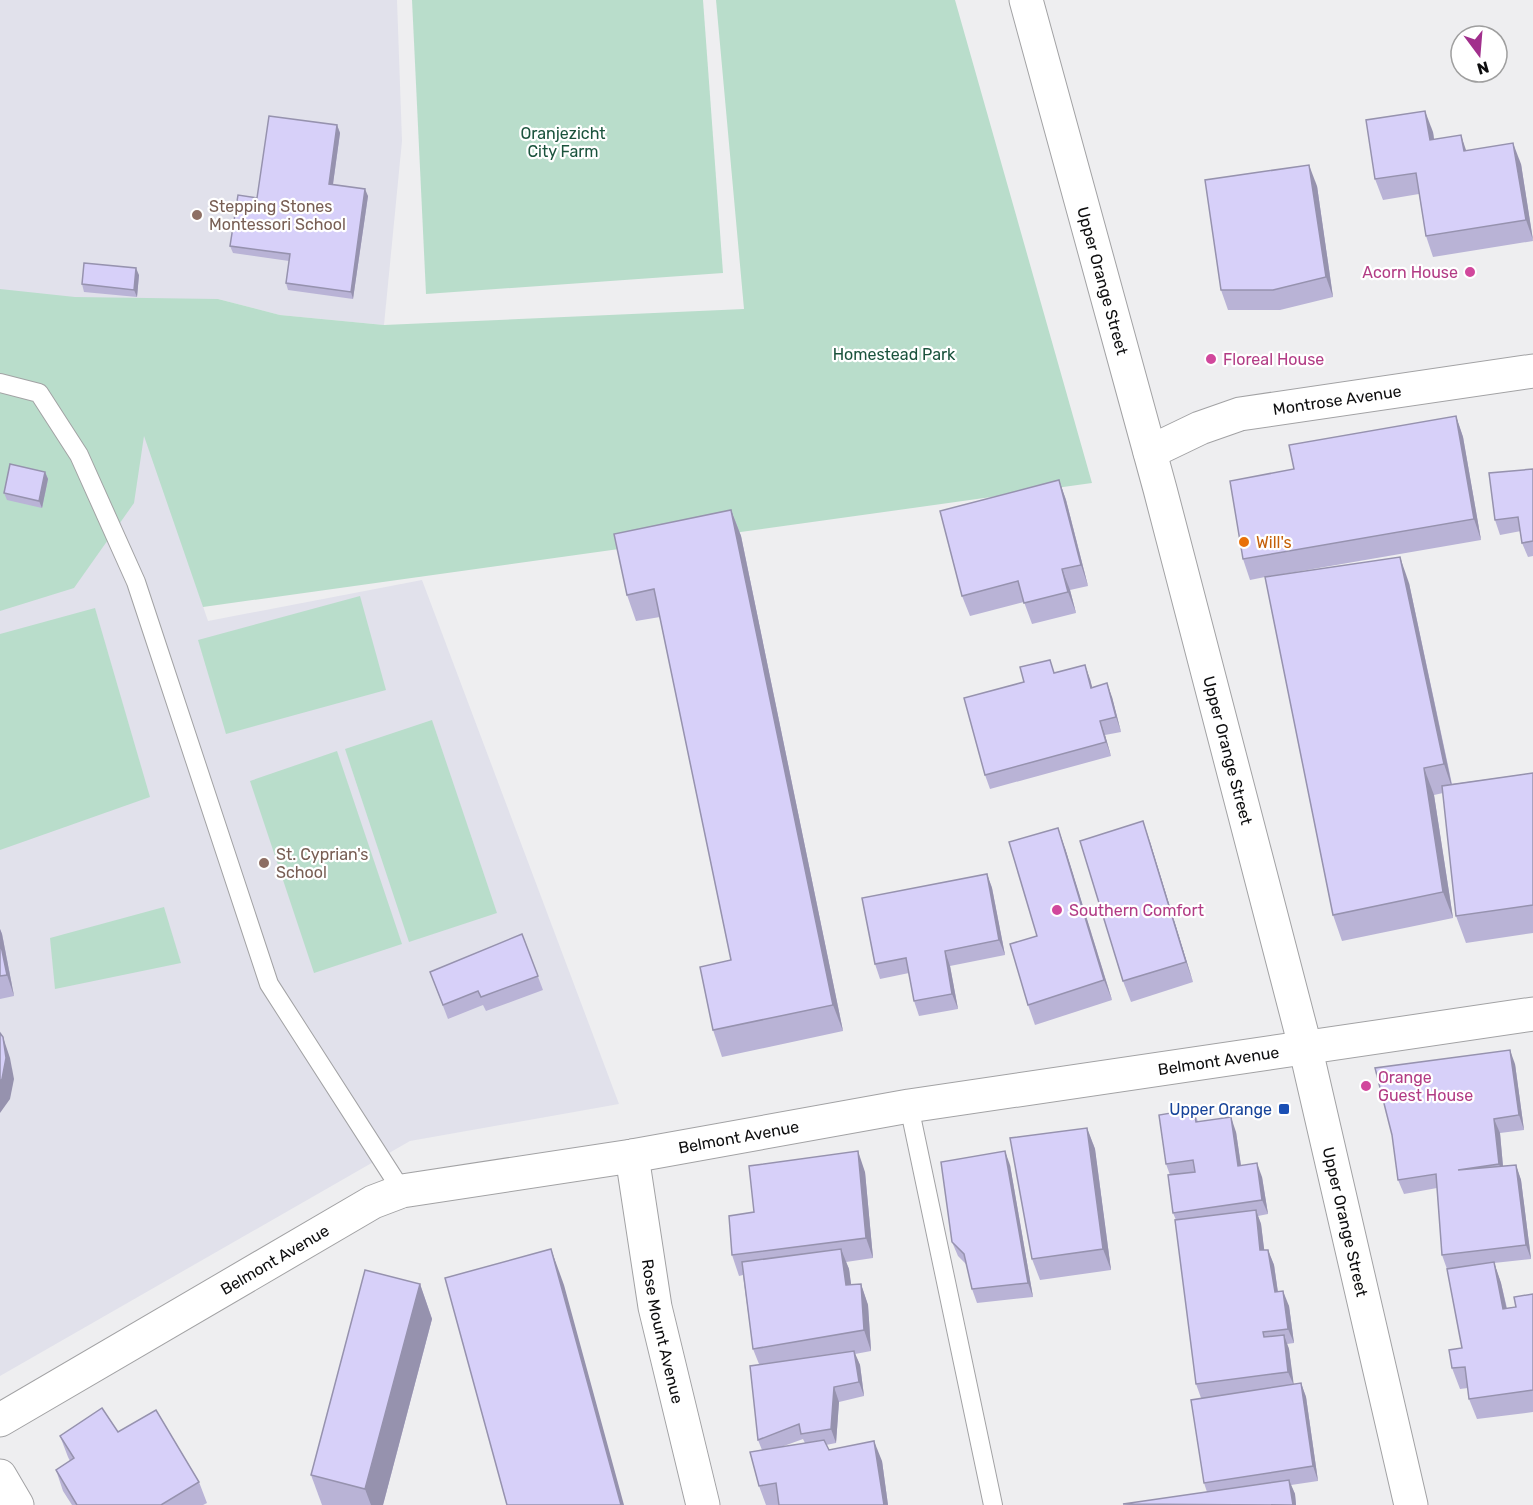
<svg xmlns="http://www.w3.org/2000/svg" width="1533" height="1505" font-family="Rubik,sans-serif">
	<style>
		.built { fill: #e1e1eb }
		.green { fill: #b9ddcb }
		.lines { fill: none; stroke-linecap: round; stroke-linejoin: round }
		.lane-casing { stroke: #a2a2a4; stroke-width: 20 }
		.street-casing { stroke: #a2a2a4; stroke-width: 35 }
		.secondary-casing { stroke: #a2a2a4; stroke-width: 35 }
		.lane { stroke: #fff; stroke-width: 18 }
		.street { stroke: #fff; stroke-width: 33 }
		.secondary { stroke: #fff; stroke-width: 33 }
		.wall { fill: #b9b3d6; fill-rule: evenodd }
		.shaded-wall { fill: #9692ae }
		.building { fill: #d7d0f9; stroke: #9692ae; stroke-width: 1.5 }
		.education-dot { fill: #8d6e63; stroke: #fff; stroke-width: 2 }
		.hotel-dot { fill: #d1479c; stroke: #fff; stroke-width: 2 }
		.food-dot { fill: #e8710a; stroke: #fff; stroke-width: 2 }
		.transit-dot { fill: #1a4fb4; stroke: #fff; stroke-width: 2 }
		.labels { text-anchor: middle; dominant-baseline: central; stroke-width: 4.5; stroke-linejoin: round; paint-order: stroke }
		.park-label { font-size: 16px; fill: #1b533d; stroke: #fff }
		.education-label { font-size: 16px; fill: #785e54; stroke: #fff; text-anchor: start }
		.hotel-label { font-size: 16px; fill: #b23c85; stroke: #fff; text-anchor: start }
		.street-label { font-size: 16px; fill: #0e0e0f; stroke: #fff }
		.food-label { font-size: 16px; fill: #c56008; stroke: #fff; text-anchor: start }
		.transit-label { font-size: 16px; fill: #164399; stroke: #fff; text-anchor: end }
	</style>
	<rect width="100%" height="100%" fill="#eeeef0"/>
	<polygon class="built" points="0,0 397,0 402,141 384,325 280,315 218,299 113,340 208,621 422,580 619,1104 410,1141 0,1376"/>
	<g class="green">
		<polygon points="412,0 703,0 723,273 426,294"/>
		<polygon points="716,0 955,0 1092,483 203,607 144,436 134,503 74,588 0,611 0,289 75,297 218,299 280,315 384,325 744,309"/>
		<polygon points="360,596 386,690 226,734 198,640"/>
		<polygon points="95,608 150,797 0,850 0,634"/>
		<polygon points="432,720 497,913 409,942 345,749"/>
		<polygon points="337,751 402,944 314,973 250,781"/>
		<polygon points="164,907 181,963 55,989 50,938"/>
	</g>
	<g class="lines">
		<g class="lane-casing">
			<g id="lane">
				<polyline points="0,383 39,393 79,455 136,582 269,984 402,1191"/>
				<polyline points="909,1106 993,1505"/>
			</g>
		</g>
		<g class="street-casing">
			<g id="street">
				<path id="s1" d="M 1150,452 L 1200,428 L 1240,414 L 1533,371"/>
				<path id="s2" d="M 632,1156 L 655,1307 L 703,1505"/>
				<path id="s3" d="M 0,1420 L 373,1202 L 402,1191 L 632,1156 L 909,1106 L 1533,1014"/>
				<polyline points="0,1476 17,1505"/>
			</g>
		</g>
		<g class="secondary-casing">
			<g id="secondary">
				<path id="s4" d="M 1026,0 L 1160,489 L 1305,1046 L 1411,1505"/>
			</g>
		</g>
		<use href="#lane" class="lane"/>
		<use href="#street" class="street"/>
		<use href="#secondary" class="secondary"/>
	</g>
	<g class="wall">
		<polygon points="337,125 340,133 333,184 368,196 353,299 288,290 286,283 289,261 233,253 230,246 257,198"/>
		<polygon points="1433,132 1434,139 1467,151 1521,164 1533,241 1433,257 1426,236 1419,194 1383,200 1375,179"/>
		<polygon points="1317,186 1333,297 1280,310 1228,310 1221,290"/>
		<polygon points="139,275 137,297 84,292 82,284"/>
		<polygon points="1456,416 1463,437 1481,540 1284,574 1409,583 1452,784 1533,773 1533,933 1466,943 1456,916 1443,793 1434,795 1453,918 1342,941 1333,915 1265,577 1250,580 1243,559 1294,469"/>
		<polygon points="1533,469 1533,556 1528,557 1522,543 1521,531 1500,535 1495,520"/>
		<polygon points="45,472 48,479 42,508 7,500 4,493"/>
		<polygon points="1059,480 1066,500 1088,586 1070,590 1076,613 1032,624 1024,602 970,616 962,596"/>
		<polygon points="731,510 741,536 843,1031 722,1057 713,1030 731,960 660,617 636,621 627,595"/>
		<polygon points="1055,673 1090,679 1092,687 1112,697 1121,732 1105,735 1111,756 990,789 985,775 1024,682"/>
		<polygon points="1150,842 1193,982 1131,1002 1123,981"/>
		<polygon points="1065,848 1112,1000 1035,1025 1028,1005 1037,936"/>
		<polygon points="987,874 992,888 1005,955 950,966 958,1009 919,1016 914,1001 909,973 880,979 875,964"/>
		<polygon points="0,929 2,934 14,996 0,999"/>
		<polygon points="522,934 543,990 486,1011 483,1005 448,1019 430,972"/>
		<polygon points="1515,1064 1524,1130 1500,1133 1503,1166 1516,1165 1521,1180 1531,1259 1494,1263 1501,1283 1507,1308 1516,1307 1533,1294 1533,1412 1477,1419 1469,1399 1468,1388 1460,1389 1452,1368 1462,1348 1447,1269 1442,1255 1437,1188 1404,1194 1398,1180"/>
		<polygon points="1194,1109 1198,1122 1236,1132 1241,1165 1262,1177 1268,1214 1258,1216 1261,1224 1264,1250 1268,1250 1274,1265 1278,1292 1289,1306 1294,1343 1287,1344 1289,1349 1293,1384 1301,1383 1306,1397 1318,1481 1291,1485 1295,1494 1296,1505 1123,1505 1207,1492 1204,1483 1201,1398 1196,1384 1176,1220 1173,1213 1170,1175 1166,1164"/>
		<polygon points="1087,1128 1095,1149 1111,1270 1040,1280 1032,1259"/>
		<polygon points="1010,1165 1033,1297 977,1303 972,1289 967,1265 958,1256 952,1242"/>
		<path d="M 865,1172 L 873,1258 L 846,1262 L 849,1269 L 851,1285 L 861,1284 L 868,1305 L 871,1351 L 855,1354 L 860,1365 L 864,1396 L 839,1402 L 836,1443 L 826,1445 L 829,1450 L 882,1461 L 888,1505 L 766,1505 L 759,1486 L 762,1450 L 758,1440 L 759,1364 L 753,1349 L 743,1275 L 739,1276 L 732,1255 L 754,1212 ZM 803,1439 L 805,1443 L 781,1447 Z"/>
		<polygon points="420,1284 432,1319 383,1505 322,1505 311,1475"/>
		<polygon points="118,1432 199,1482 207,1503 203,1505 72,1505 63,1491 56,1470 70,1461 68,1457 60,1436"/>
	</g>
	<g class="shaded-wall">
		<polygon points="1425,111 1433,132 1437,161 1430,140"/>
		<polygon points="337,125 340,133 332,191 329,184"/>
		<polygon points="1461,135 1468,156 1464,151"/>
		<polygon points="1513,143 1521,164 1533,240 1526,220"/>
		<polygon points="1309,165 1317,186 1333,297 1326,277"/>
		<polygon points="365,189 368,196 353,299 351,292"/>
		<polygon points="136,268 139,275 137,297 134,290"/>
		<polygon points="1456,416 1463,437 1481,540 1474,519"/>
		<polygon points="45,472 48,479 42,508 39,501"/>
		<polygon points="1059,480 1066,500 1088,586 1081,565"/>
		<polygon points="731,510 741,536 843,1031 833,1005"/>
		<polygon points="1400,557 1409,583 1453,791 1444,764"/>
		<polygon points="1062,569 1070,590 1076,613 1068,592"/>
		<polygon points="1085,665 1090,679 1096,702 1091,688"/>
		<polygon points="1107,683 1112,697 1121,732 1116,717"/>
		<polygon points="1100,721 1105,735 1111,756 1106,742"/>
		<polygon points="1424,768 1434,795 1453,918 1443,892"/>
		<polygon points="1143,821 1150,842 1193,982 1186,962"/>
		<polygon points="1058,828 1065,848 1112,1000 1104,980"/>
		<polygon points="987,874 992,888 1005,955 999,940"/>
		<polygon points="0,929 2,934 14,996 7,975 0,941"/>
		<polygon points="945,951 950,966 958,1009 952,994"/>
		<polygon points="3,1037 10,1058 14,1079 10,1099 0,1113 0,1082"/>
		<polygon points="1510,1050 1515,1064 1524,1130 1519,1115"/>
		<polygon points="1231,1117 1236,1132 1243,1180 1238,1166"/>
		<polygon points="1494,1119 1500,1133 1504,1178 1499,1164"/>
		<polygon points="1087,1128 1095,1149 1111,1270 1103,1249"/>
		<polygon points="858,1151 865,1172 873,1258 866,1238"/>
		<polygon points="1005,1151 1010,1165 1033,1297 1028,1283"/>
		<polygon points="1257,1163 1262,1177 1268,1214 1262,1200"/>
		<polygon points="1516,1165 1521,1180 1531,1259 1526,1245"/>
		<polygon points="1256,1210 1261,1224 1266,1264 1260,1250"/>
		<polygon points="551,1249 564,1285 624,1505 621,1505"/>
		<polygon points="841,1249 849,1269 854,1305 846,1285"/>
		<polygon points="1268,1250 1274,1265 1280,1307 1275,1292"/>
		<polygon points="1494,1262 1501,1283 1511,1329 1503,1309"/>
		<polygon points="420,1284 432,1319 383,1505 371,1505 365,1489"/>
		<polygon points="861,1284 868,1305 871,1351 864,1330"/>
		<polygon points="1283,1291 1289,1306 1294,1343 1288,1329"/>
		<polygon points="1284,1335 1289,1349 1294,1386 1288,1372"/>
		<polygon points="854,1351 860,1365 864,1396 859,1382"/>
		<polygon points="1301,1383 1306,1397 1318,1481 1313,1466"/>
		<polygon points="834,1387 839,1402 836,1443 831,1429"/>
		<polygon points="874,1441 882,1461 888,1505 884,1505"/>
		<polygon points="1289,1480 1295,1494 1296,1505 1293,1505"/>
	</g>
	<g class="building">
		<polygon points="1425,111 1430,140 1461,135 1464,151 1513,143 1526,220 1426,236 1416,173 1375,179 1366,120"/>
		<polygon points="269,116 337,125 329,184 365,189 351,292 286,283 290,254 230,246 238,195 257,198"/>
		<polygon points="1309,165 1326,277 1273,290 1221,290 1205,180"/>
		<polygon points="84,263 136,268 134,290 82,284"/>
		<polygon points="1456,416 1474,519 1243,559 1230,481 1294,469 1289,445"/>
		<polygon points="10,464 45,472 39,501 4,493"/>
		<polygon points="1533,469 1533,541 1522,543 1518,517 1495,520 1489,473"/>
		<polygon points="1059,480 1081,565 1062,569 1068,592 1024,603 1018,581 962,596 940,511"/>
		<polygon points="731,510 833,1005 713,1030 700,967 731,960 654,589 627,595 614,534"/>
		<polygon points="1400,557 1444,764 1424,768 1443,892 1333,915 1265,577"/>
		<polygon points="1050,660 1054,673 1085,665 1091,688 1107,683 1116,717 1100,721 1106,742 985,775 964,698 1024,682 1020,667"/>
		<polygon points="1533,773 1533,905 1456,916 1442,786"/>
		<polygon points="1143,821 1186,962 1123,981 1080,841"/>
		<polygon points="1058,828 1104,980 1028,1005 1010,944 1037,936 1009,842"/>
		<polygon points="987,874 999,940 945,951 952,994 914,1001 906,958 875,964 862,898"/>
		<polygon points="522,934 538,976 481,997 478,991 443,1005 430,972"/>
		<polygon points="0,941 7,975 0,976"/>
		<polygon points="0,1033 3,1037 6,1058 2,1079 0,1082"/>
		<polygon points="1510,1050 1519,1115 1494,1119 1499,1164 1458,1170 1516,1165 1526,1245 1442,1255 1436,1174 1398,1180 1392,1135 1375,1068"/>
		<polygon points="1194,1109 1196,1122 1231,1117 1238,1166 1257,1163 1262,1200 1173,1213 1168,1175 1195,1172 1193,1160 1166,1164 1159,1115"/>
		<polygon points="1087,1128 1103,1249 1032,1259 1010,1138"/>
		<polygon points="858,1151 866,1238 732,1255 729,1216 754,1212 749,1166"/>
		<polygon points="1005,1151 1028,1283 972,1289 964,1254 952,1242 941,1162"/>
		<polygon points="1256,1210 1260,1250 1268,1250 1275,1292 1283,1291 1288,1329 1263,1332 1264,1337 1284,1335 1288,1372 1196,1384 1175,1220"/>
		<polygon points="551,1249 621,1505 507,1505 445,1278"/>
		<polygon points="841,1249 846,1285 861,1284 864,1330 753,1349 742,1262"/>
		<polygon points="1494,1262 1503,1309 1516,1307 1514,1297 1533,1294 1533,1390 1469,1399 1465,1367 1452,1368 1449,1350 1462,1348 1447,1269"/>
		<polygon points="365,1270 420,1284 365,1489 311,1475"/>
		<polygon points="854,1351 859,1382 834,1387 831,1429 801,1434 799,1424 758,1440 750,1366"/>
		<polygon points="1301,1383 1313,1466 1204,1483 1191,1400"/>
		<polygon points="102,1408 118,1432 156,1410 199,1482 161,1505 77,1505 56,1470 74,1458 60,1436"/>
		<polygon points="824,1440 829,1450 874,1441 884,1505 779,1505 776,1483 759,1486 750,1452"/>
		<polygon points="1289,1480 1293,1505 1123,1504"/>
	</g>
	<g class="education-dot">
		<circle cx="197" cy="215" r="6"/>
		<circle cx="264" cy="863" r="6"/>
	</g>
	<g class="hotel-dot">
		<circle cx="1470" cy="272" r="6"/>
		<circle cx="1211" cy="359" r="6"/>
		<circle cx="1057" cy="910" r="6"/>
		<circle cx="1366" cy="1086" r="6"/>
	</g>
	<circle class="food-dot" cx="1244" cy="542" r="6"/>
	<rect class="transit-dot" x="1278" y="1103" width="12" height="12" rx="3"/>
	<g class="labels">
		<g class="park-label">
			<text x="563" y="133">Oranjezicht<tspan x="563" dy="18">City Farm</tspan></text>
			<text x="894" y="354">Homestead Park</text>
		</g>
		<g class="education-label">
			<text x="209" y="206">Stepping Stones<tspan x="209" dy="18">Montessori School</tspan></text>
			<text x="276" y="854">St. Cyprian's<tspan x="276" dy="18">School</tspan></text>
		</g>
		<g class="hotel-label">
			<text x="1458" y="272" text-anchor="end">Acorn House</text>
			<text x="1223" y="359">Floreal House</text>
			<text x="1069" y="910">Southern Comfort</text>
			<text x="1378" y="1077">Orange<tspan x="1378" dy="18">Guest House</tspan></text>
		</g>
		<g class="street-label">
			<text stroke="none"><textPath href="#s4" startOffset="291">Upper Orange Street</textPath></text>
			<text stroke="none"><textPath href="#s1" startOffset="196">Montrose Avenue</textPath></text>
			<text stroke="none"><textPath href="#s4" startOffset="777">Upper Orange Street</textPath></text>
			<text stroke="none"><textPath href="#s3" startOffset="1290">Belmont Avenue</textPath></text>
			<text stroke="none"><textPath href="#s3" startOffset="804">Belmont Avenue</textPath></text>
			<text stroke="none"><textPath href="#s4" startOffset="1263">Upper Orange Street</textPath></text>
			<text stroke="none"><textPath href="#s3" startOffset="318">Belmont Avenue</textPath></text>
			<text stroke="none"><textPath href="#s2" startOffset="178">Rose Mount Avenue</textPath></text>
		</g>
		<g class="food-label">
			<text x="1256" y="542">Will's</text>
		</g>
		<g class="transit-label">
			<text x="1272" y="1109">Upper Orange</text>
		</g>
	</g>
	<g transform="translate(1479 54) rotate(164)"><circle r="28" fill="#ffffff" stroke="#9f9f9f" stroke-width="1.5"/>
	<path d="M0-4.5L10 22L0 15L-10 22Z" fill="#a12f8c"/>
	<text y="-9" font-size="16" font-weight="bold" text-anchor="middle" fill="#0e0e0f">N</text>
	</g>
</svg>
